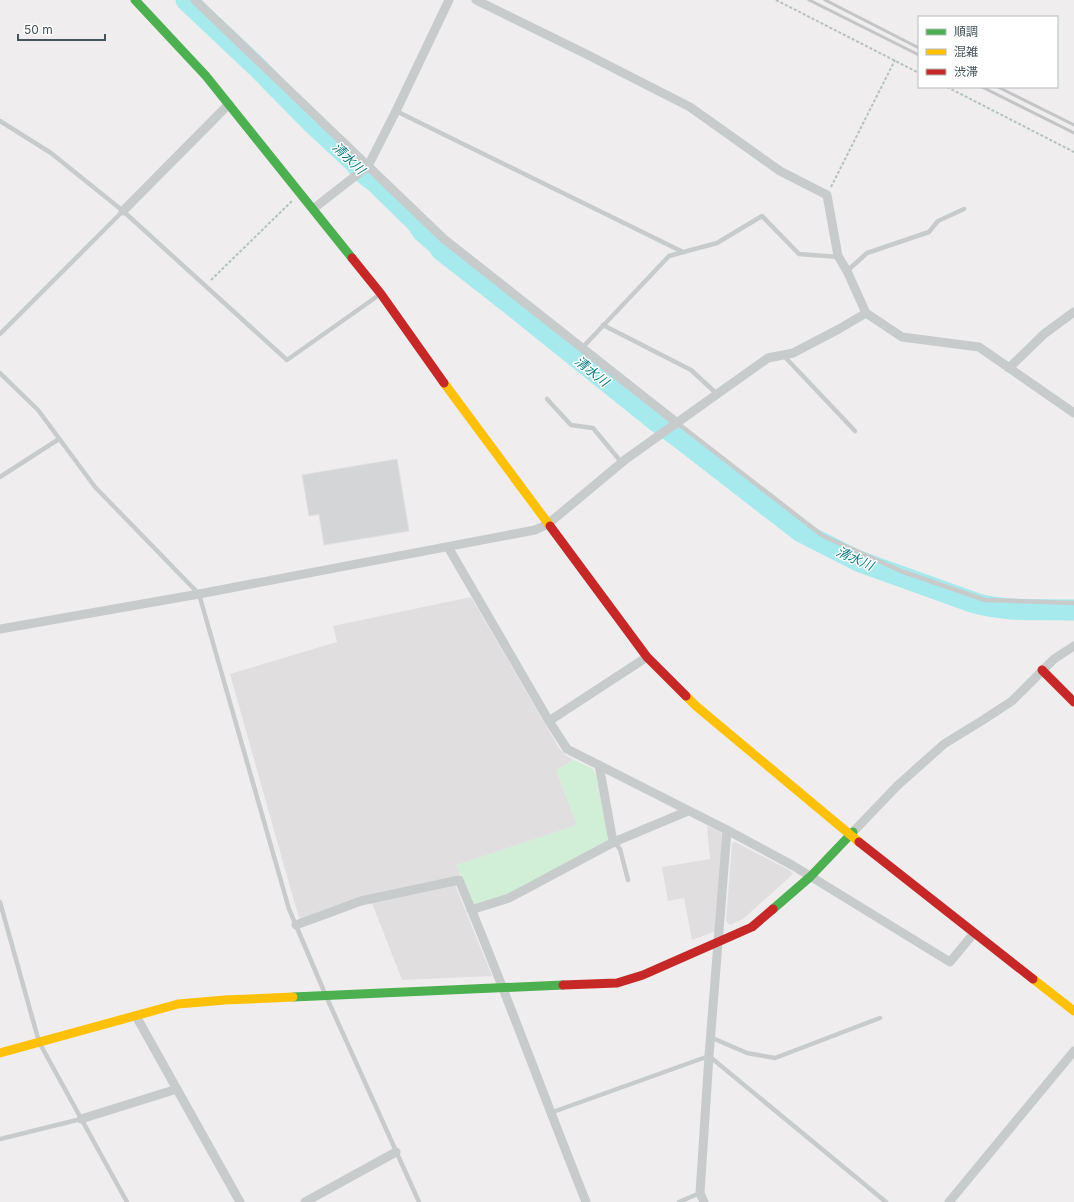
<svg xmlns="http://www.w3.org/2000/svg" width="1074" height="1202" font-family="Inter,'Noto Sans JP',sans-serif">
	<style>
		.education { fill: #e1dee0 }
		.green { fill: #d1eed7 }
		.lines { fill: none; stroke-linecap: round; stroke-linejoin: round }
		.river { stroke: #a6eaed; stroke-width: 21 }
		.building { fill: #d4d5d7; stroke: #e0dfe1 }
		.path { stroke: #b5c2bc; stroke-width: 2; stroke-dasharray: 3 2; stroke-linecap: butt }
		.lane { stroke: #c8cbcc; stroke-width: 4.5 }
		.street { stroke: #c8cbcc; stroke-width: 9 }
		.fast { stroke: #4caf50; stroke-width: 9 }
		.slow { stroke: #ffc107; stroke-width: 9 }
		.jam { stroke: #c62828; stroke-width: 9 }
		.rail { stroke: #c3c5c6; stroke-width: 3 }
		.labels { text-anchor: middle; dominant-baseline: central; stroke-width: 3; stroke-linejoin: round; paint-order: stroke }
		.water-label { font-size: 13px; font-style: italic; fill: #0c7e82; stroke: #fff }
	</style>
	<rect width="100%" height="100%" fill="#efedee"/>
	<g class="education">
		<polygon points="471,597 559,748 567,756 574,760 556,770 577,825 457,865 461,875 361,897 300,920 294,901 230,674 337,642 333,626"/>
		<polygon points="707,826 721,832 724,837 716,931 692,940 684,898 668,901 662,867 710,859"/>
		<polygon points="735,842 789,870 793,874 743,919 730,925 726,921 732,843"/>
		<polygon points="455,885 492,976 402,980 372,903"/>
	</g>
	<polygon class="green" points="574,760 593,769 596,776 608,837 607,842 511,894 474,905 456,865 577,825 556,770"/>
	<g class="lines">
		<path class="river" d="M 186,0 L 256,66 L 310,121 L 354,162 L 363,173 L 376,183 L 416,222 L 422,231 L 438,245 L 441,250 L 514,307 L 656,421 L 677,436 L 801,532 L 858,561 L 975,603 C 1007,612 1041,609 1074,610"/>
	</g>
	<polygon class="building" points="397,459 409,531 324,545 319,514 309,516 302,475"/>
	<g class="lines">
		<g class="path">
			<polyline points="776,0 919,73"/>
			<polyline points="947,87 1074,152"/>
			<polyline points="831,187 895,60"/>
			<polyline points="211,280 292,201"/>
		</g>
		<g class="lane">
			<polyline points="396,111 683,252"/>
			<polyline points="0,121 51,153 123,211 287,360 379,295"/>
			<polyline points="847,271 867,253 929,232 938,221 964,209"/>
			<polyline points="603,325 691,370 717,394"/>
			<polyline points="0,334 123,211"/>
			<polyline points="582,348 669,256 717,243 762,216 799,254 839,257"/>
			<polyline points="783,355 855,431"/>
			<polyline points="0,373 38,410 95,487 199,594 289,909 326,996 419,1202"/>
			<polyline points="547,399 571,425 593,428 622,463"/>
			<polyline points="676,422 823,536 901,571 985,600 1074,603"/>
			<polyline points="0,477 59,439"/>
			<polyline points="614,842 620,849 628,880"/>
			<polyline points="0,902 39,1042 127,1202"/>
			<polyline points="710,1037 747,1053 775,1058 880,1018"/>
			<polyline points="550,1113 709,1056 886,1202"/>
			<polyline points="0,1139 81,1119"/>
			<polyline points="679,1202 700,1193"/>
		</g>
		<g class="street">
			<polyline points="195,0 444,239 676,422"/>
			<polyline points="476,0 586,54 690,107 780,171 827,195 838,256 847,271 866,313 902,337 979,347 1074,413"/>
			<polyline points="313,209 368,166 396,111 449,0"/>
			<polyline points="123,211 229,104"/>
			<polyline points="1009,368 1044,334 1074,312"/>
			<polyline points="448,547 549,721 567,749 727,830 792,865 950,962 974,933"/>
			<polyline points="0,629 199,594 535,530 548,524 626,459 768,358 793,353 839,329 866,313"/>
			<polyline points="549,721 647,657"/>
			<polyline points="599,765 612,836 614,842"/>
			<polyline points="853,832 897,786 944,744 983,720 1012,701 1054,659 1074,646"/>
			<polyline points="471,910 509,898 614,842 688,811"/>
			<path d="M 296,925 L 361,901 L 459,880 C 504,986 543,1095 586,1202"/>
			<polyline points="136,1016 240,1202"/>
			<polyline points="81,1119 177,1089"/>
			<polyline points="305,1202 396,1152"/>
			<polyline points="704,1202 700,1193 709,1056 727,830"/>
			<polyline points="949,1202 1074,1051"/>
		</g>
		<g class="fast">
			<polyline points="135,0 206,76 352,258"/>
			<polyline points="773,909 810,877 853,832"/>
			<polyline points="293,997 563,985"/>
		</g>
		<g class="slow">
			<polyline points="444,383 550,526"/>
			<polyline points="686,696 696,706 859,842"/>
			<polyline points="1033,979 1074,1011"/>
			<polyline points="0,1053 178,1004 225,1000 293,997"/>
		</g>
		<g class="jam">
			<polyline points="352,258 381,294 444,383"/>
			<polyline points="550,526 647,657 686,696"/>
			<polyline points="1042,670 1074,702"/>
			<polyline points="859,842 1033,979"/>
			<polyline points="563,985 617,983 643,975 752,927 773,909"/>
		</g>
		<g class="rail">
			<polyline points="809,0 919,55"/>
			<polyline points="825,0 919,48"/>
			<polyline points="982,87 1074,133"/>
			<polyline points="998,87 1074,125"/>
		</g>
	</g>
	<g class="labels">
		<g class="water-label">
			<text transform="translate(349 158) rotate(44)">清水川</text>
			<text transform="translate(592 371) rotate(39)">清水川</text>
			<text transform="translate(855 558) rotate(24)">清水川</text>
		</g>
	</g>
	<rect x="918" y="16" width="140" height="72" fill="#ffffff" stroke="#b5bbbd"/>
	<rect x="926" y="29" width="20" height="6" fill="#4caf50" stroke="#b5bbbd"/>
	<text x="954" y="36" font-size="12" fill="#45545a">順調</text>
	<rect x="926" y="49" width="20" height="6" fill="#ffc107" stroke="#b5bbbd"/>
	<text x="954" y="56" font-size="12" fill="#45545a">混雑</text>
	<rect x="926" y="69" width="20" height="6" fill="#c62828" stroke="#b5bbbd"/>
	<text x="954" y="76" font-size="12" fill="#45545a">渋滞</text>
	<path d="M18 34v6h87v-6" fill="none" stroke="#45545a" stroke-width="2"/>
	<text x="24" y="34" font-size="12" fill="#45545a" stroke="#ffffff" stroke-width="3" paint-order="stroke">50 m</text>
</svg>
